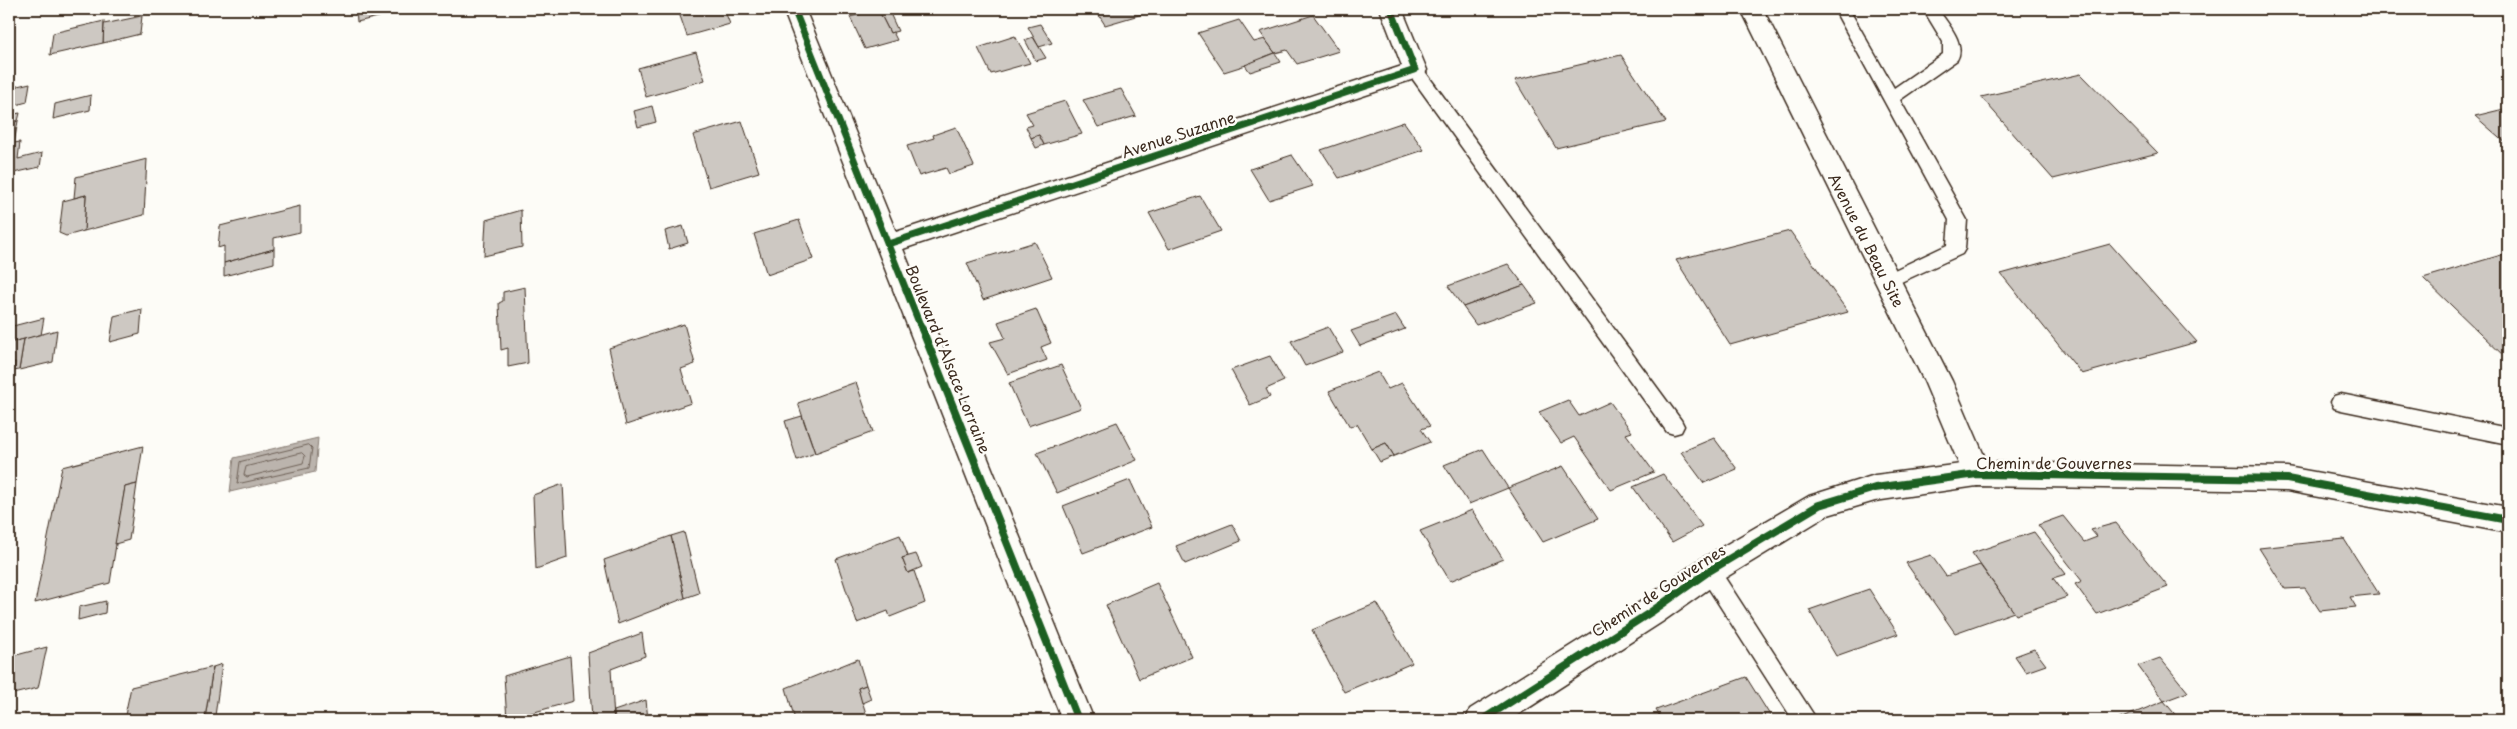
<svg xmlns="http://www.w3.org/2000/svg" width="2517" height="729" font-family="'Playpen Sans',sans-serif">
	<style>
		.water { fill: #bbb4ad; stroke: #887d74 }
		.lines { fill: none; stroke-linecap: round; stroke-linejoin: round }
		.shore { stroke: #6e6157; stroke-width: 1 }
		.building { fill: #cdc8c2; stroke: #3b2a1e }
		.service-casing { stroke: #3b2a1e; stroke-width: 3 }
		.minor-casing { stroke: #3b2a1e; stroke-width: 3 }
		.tertiary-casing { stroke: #3b2a1e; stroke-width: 3 }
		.service { fill: #fdfcf7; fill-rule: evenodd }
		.minor { fill: #fdfcf7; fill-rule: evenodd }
		.tertiary { fill: #fdfcf7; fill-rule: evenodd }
		.cycleway-far1-casing { stroke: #fdfcf7; stroke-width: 9 }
		.cycleway-casing { stroke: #fdfcf7; stroke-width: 11 }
		.cycleway-far1 { stroke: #1b5e20; stroke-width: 7 }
		.cycleway { stroke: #1b5e20; stroke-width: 8 }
		.labels { text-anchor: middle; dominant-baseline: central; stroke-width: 5; stroke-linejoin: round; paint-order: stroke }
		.street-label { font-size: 15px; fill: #3b2a1e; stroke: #fdfcf7 }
	</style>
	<rect width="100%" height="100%" fill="#fdfcf7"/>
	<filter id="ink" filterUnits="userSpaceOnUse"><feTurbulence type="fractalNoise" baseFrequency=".02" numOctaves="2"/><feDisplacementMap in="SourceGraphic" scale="10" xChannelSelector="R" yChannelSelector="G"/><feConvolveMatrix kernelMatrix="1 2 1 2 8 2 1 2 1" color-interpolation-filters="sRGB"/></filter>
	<g filter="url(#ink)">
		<polygon class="water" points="318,438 315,472 230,492 234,458"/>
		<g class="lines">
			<g class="shore">
				<polygon points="309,445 312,448 309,468 237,484 240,462"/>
				<polygon points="302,453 305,456 303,463 247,477 244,475 246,467"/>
			</g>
		</g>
		<g class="building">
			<polygon points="356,9 412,9 357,22"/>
			<polygon points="682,9 724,9 730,24 687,36 678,10"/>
			<polygon points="878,9 888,9 898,31 890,33"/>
			<polygon points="878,9 890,33 893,32 897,40 865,49 850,17"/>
			<polygon points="1095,9 1155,9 1156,10 1105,25"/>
			<polygon points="1313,15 1339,51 1297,64 1287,50 1275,53 1260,32"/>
			<polygon points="142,16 140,34 103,43 104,24"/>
			<polygon points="1239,20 1254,42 1265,39 1275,53 1264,57 1265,59 1224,72 1198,33"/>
			<polygon points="104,21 103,43 50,55 53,33"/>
			<polygon points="1040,24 1052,43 1039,47 1028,27"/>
			<polygon points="1015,36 1030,63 991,74 978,48"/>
			<polygon points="1033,37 1039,47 1046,58 1036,61 1025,40"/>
			<polygon points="696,52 705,80 646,97 638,68"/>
			<polygon points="1275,53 1281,62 1250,72 1245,65"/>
			<polygon points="1621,55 1666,122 1556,148 1515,80"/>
			<polygon points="2081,74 2158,153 2053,179 1981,97"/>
			<polygon points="30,83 27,102 9,107 9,88"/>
			<polygon points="1121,89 1136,116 1098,127 1083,100"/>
			<polygon points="91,95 90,110 53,119 55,104"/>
			<polygon points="1065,101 1082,134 1044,145 1039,135 1031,138 1026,127 1033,125 1026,113"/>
			<polygon points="652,106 656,122 638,127 634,111"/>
			<polygon points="2508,108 2508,145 2475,116"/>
			<polygon points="20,113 18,121 9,123 9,115"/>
			<polygon points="18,121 14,143 20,142 18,159 42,153 40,167 9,174 9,123"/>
			<polygon points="742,121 759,172 709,187 693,135"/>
			<polygon points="1404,122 1424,150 1339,178 1321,150"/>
			<polygon points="956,127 974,166 949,174 946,168 919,176 907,146 934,138 933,135"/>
			<polygon points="1039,135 1044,145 1036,148 1031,138"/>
			<polygon points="1292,155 1313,186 1269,200 1250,169"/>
			<polygon points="147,159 144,215 84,231 86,195 74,198 76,177"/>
			<polygon points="86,195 84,231 66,236 59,233 63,201"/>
			<polygon points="1200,196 1221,231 1169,249 1149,213"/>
			<polygon points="300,206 300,232 274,238 274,249 224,263 224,246 218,248 220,226"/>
			<polygon points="521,210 522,247 484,256 486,220"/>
			<polygon points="799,220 813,259 767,275 754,234"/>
			<polygon points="683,226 688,243 669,249 665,231"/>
			<polygon points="1790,231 1848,312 1730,345 1676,260"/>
			<polygon points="1035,242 1052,277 983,300 967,263"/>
			<polygon points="2110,244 2197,342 2082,374 2001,274"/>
			<polygon points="274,249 274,263 224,276 224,263"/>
			<polygon points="2508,253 2508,360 2423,278"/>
			<polygon points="1508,264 1524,285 1463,307 1448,286"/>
			<polygon points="1524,285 1537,303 1476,325 1463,307"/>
			<polygon points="525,287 528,363 508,367 508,348 501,350 499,303 503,301 503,292"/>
			<polygon points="142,309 140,334 110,342 114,316"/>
			<polygon points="1036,309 1051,343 1041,347 1047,360 1008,374 990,342 1005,338 998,322"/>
			<polygon points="1396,315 1405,329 1360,346 1351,331"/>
			<polygon points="44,318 41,335 9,343 9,327"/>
			<polygon points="684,324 695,364 681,369 691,403 626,425 609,348"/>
			<polygon points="1328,327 1343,352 1305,366 1291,341"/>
			<polygon points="57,330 53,362 19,370 24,339"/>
			<polygon points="24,339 19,370 14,371 15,362 9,364 9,343"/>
			<polygon points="1270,356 1284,381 1266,389 1270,397 1250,405 1231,370"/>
			<polygon points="1061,365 1081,408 1028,426 1009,383"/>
			<polygon points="1378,372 1388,389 1402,383 1430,426 1421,429 1430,442 1394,456 1386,443 1372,449 1357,424 1350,427 1329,391"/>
			<polygon points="856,382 873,432 815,453 798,403"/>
			<polygon points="1568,400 1579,416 1610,402 1632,432 1626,434 1654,472 1611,490 1574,437 1561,443 1539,412"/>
			<polygon points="802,416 815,453 797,460 785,421"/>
			<polygon points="1117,422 1137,460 1057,493 1037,453"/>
			<polygon points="1714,438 1737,469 1704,483 1681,452"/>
			<polygon points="1386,443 1394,456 1380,462 1372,449"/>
			<polygon points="143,446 137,484 125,487 110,583 35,603 62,467"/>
			<polygon points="1483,449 1508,488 1469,504 1444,465"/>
			<polygon points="1563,466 1598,519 1543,542 1508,488"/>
			<polygon points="1663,474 1702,526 1672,542 1633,487"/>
			<polygon points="1130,480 1152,527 1083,553 1063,506"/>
			<polygon points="137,484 129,540 115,544 125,487"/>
			<polygon points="563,484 567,558 536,569 533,495"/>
			<polygon points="1472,510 1503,559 1450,581 1420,531"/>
			<polygon points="2063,516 2084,542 2097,537 2091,530 2116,523 2168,587 2097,614 2075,584 2082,581 2038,525"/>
			<polygon points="1232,524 1241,541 1185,564 1176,546"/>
			<polygon points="684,532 699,593 685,598 671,536"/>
			<polygon points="2034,532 2066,574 2053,578 2067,597 2016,615 1972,553"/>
			<polygon points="900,535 908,556 902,558 908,573 914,571 925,603 890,617 888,611 857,623 836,559"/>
			<polygon points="671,536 685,598 618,624 604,560"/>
			<polygon points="2344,539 2379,594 2350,597 2356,607 2320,611 2305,588 2285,589 2259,548"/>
			<polygon points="916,554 922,567 908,573 902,558"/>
			<polygon points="1931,555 1946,576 1980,565 2014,612 1955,633 1906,563"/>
			<polygon points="1157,583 1192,657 1139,679 1106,605"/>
			<polygon points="1869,589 1898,634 1836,656 1809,610"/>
			<polygon points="106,601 105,613 78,620 79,607"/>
			<polygon points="1377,603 1412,663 1344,692 1312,630"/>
			<polygon points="642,633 645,656 611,669 614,720 592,720 588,653"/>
			<polygon points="47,647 38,688 9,695 9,657"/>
			<polygon points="2034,649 2046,665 2026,672 2015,656"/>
			<polygon points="570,656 573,701 507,720 504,676"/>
			<polygon points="2160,658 2188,692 2164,701 2138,666"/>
			<polygon points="858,659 866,685 858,688 868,720 795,720 786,688"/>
			<polygon points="222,664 215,716 205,718 213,667"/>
			<polygon points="213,667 205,718 197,720 124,720 131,687"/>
			<polygon points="1746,677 1773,720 1662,720 1656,710"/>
			<polygon points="866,685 871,699 862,703 858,688"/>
			<polygon points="646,700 648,720 614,720 614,711"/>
			<polygon points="2164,701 2178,718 2172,720 2117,720"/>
		</g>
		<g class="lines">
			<g class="service-casing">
				<g id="service">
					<path d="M 1834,9 L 1849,9 L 1894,88 L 1943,54 L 1943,42 L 1923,9 L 1938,9 C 1946,22 1967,43 1957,60 L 1900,100 L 1967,220 L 1965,249 L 1962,254 L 1888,288 L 1882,286 L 1879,281 L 1882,276 L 1947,245 L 1949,220 Z"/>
					<polygon points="1415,65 1421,66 1681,420 1684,426 1681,432 1674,434 1667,432 1409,74 1407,70 1409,66"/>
					<polygon points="2341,394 2508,428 2508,444 2341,410 2334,408 2331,402 2334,396"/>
					<polygon points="1709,562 1716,564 1817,720 1793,720 1702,578 1699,571 1702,564"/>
				</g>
			</g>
			<g class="minor-casing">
				<g id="minor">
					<polygon points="783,9 805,9 896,232 1402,66 1380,9 1402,9 1427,70 1423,76 903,249 1094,720 1062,720"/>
					<polygon points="1741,9 1763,9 1952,381 1992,474 1987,483 1977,486 1967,483 1924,381"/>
				</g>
			</g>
			<g class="tertiary-casing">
				<polygon id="tertiary" points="1977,462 2287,467 2508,507 2508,533 2287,491 1977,486 1875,501 1828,515 1720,581 1662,622 1510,720 1466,720 1470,709 1640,602 1698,561 1809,496 1875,475"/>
			</g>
			<use href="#service" class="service"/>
			<use href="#minor" class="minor"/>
			<use href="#tertiary" class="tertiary"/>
			<g class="cycleway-far1-casing">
				<g id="cycleway-far1">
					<polyline points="794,9 922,330"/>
					<polyline points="888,244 1415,70 1391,9"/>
				</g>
			</g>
			<g class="cycleway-casing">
				<g id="cycleway">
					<polyline points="922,329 1078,720"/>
					<polyline points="1482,720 1651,612 1709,571 1819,505 1875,488 1977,474 2287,479 2508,520"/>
				</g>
			</g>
			<use href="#cycleway-far1" class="cycleway-far1"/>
			<use href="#cycleway" class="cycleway"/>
		</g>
	</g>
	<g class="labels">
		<g class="street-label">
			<text transform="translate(1178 134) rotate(-18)">Avenue Suzanne</text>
			<text transform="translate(1867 240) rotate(63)">Avenue du Beau Site</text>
			<text transform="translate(949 359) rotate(68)">Boulevard d'Alsace Lorraine</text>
			<text x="2054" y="462">Chemin de Gouvernes</text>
			<text transform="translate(1658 590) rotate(-33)">Chemin de Gouvernes</text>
		</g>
	</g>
	<rect width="2517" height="729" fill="none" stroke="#fdfcf7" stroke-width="30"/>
	<rect x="15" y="15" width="2487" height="699" fill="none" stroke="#3b2a1e" stroke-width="2" filter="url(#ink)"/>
</svg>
